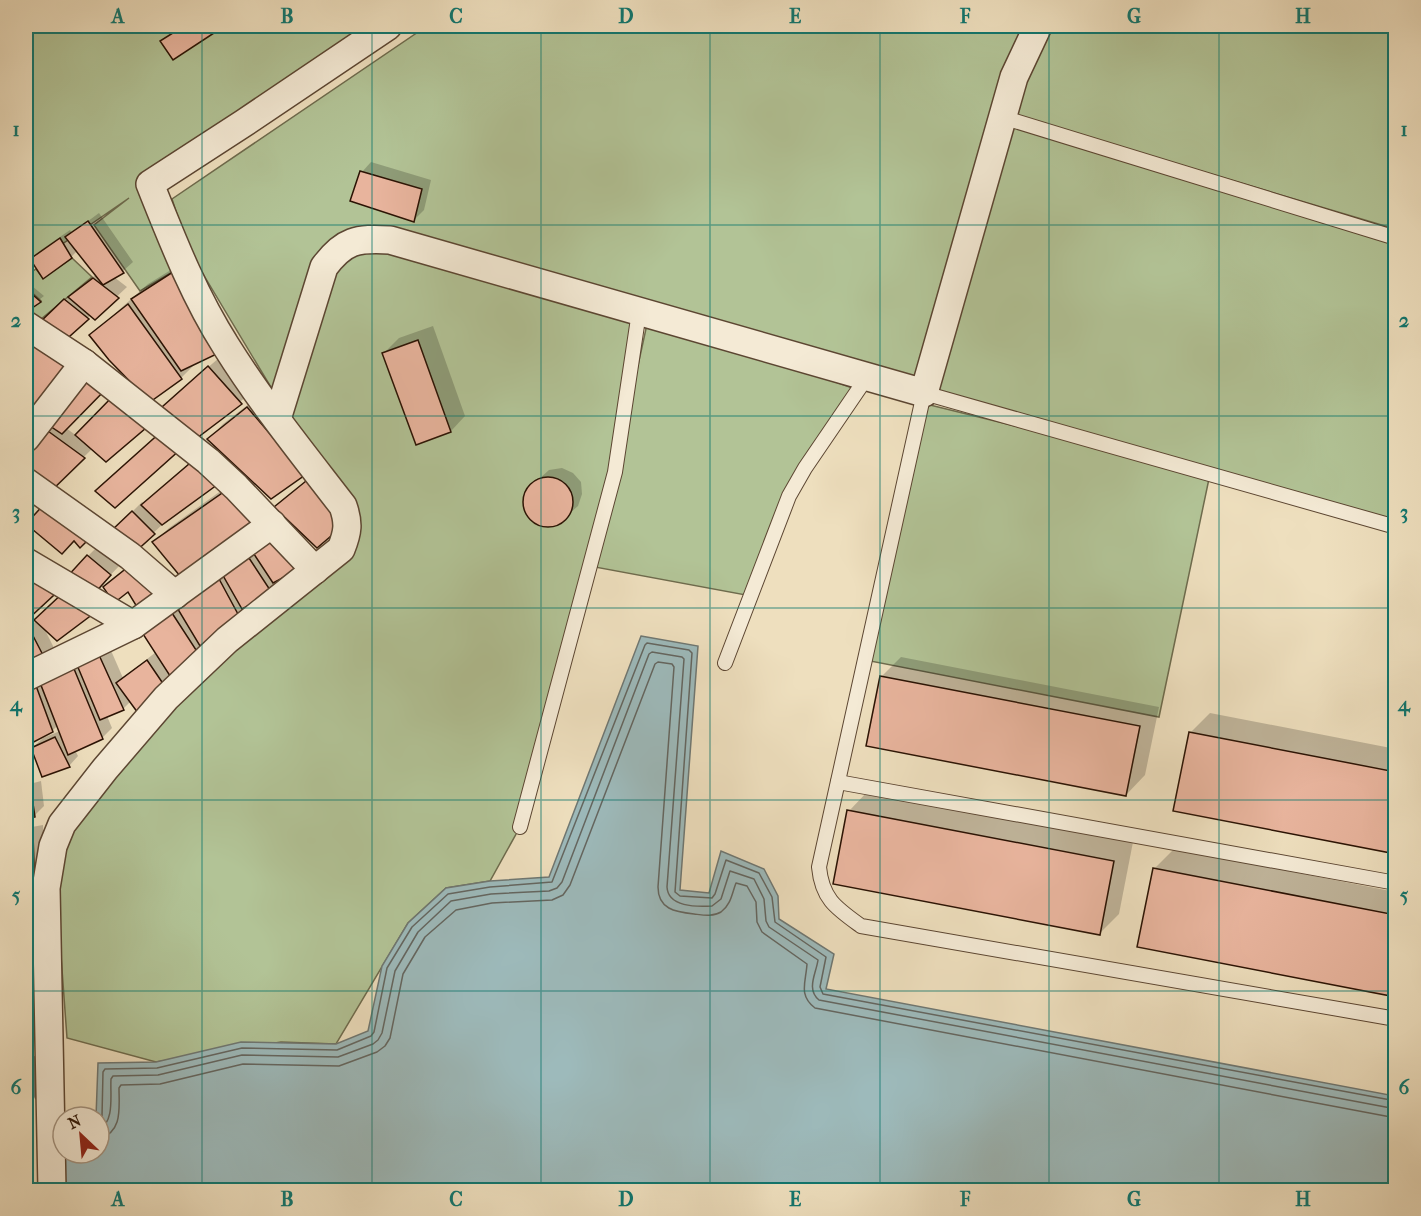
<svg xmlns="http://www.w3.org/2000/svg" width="1421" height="1216" font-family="'IM FELL French Canon',serif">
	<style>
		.green { fill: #b2c396; stroke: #6e6b4d; stroke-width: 1.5 }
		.water { fill: #9dbabb; stroke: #6f7772; stroke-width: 1.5 }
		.shadow { fill: #0003; fill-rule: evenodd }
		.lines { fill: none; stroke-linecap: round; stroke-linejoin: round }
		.shore { stroke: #646660; stroke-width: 1.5 }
		.stream { stroke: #6f7772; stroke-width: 8 }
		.building { fill: #e8b49d; stroke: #2b1304; stroke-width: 1.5 }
		.service-casing { stroke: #5c4632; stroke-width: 16 }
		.minor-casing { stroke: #5c4632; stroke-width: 30 }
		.service { stroke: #f4ead5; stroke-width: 14 }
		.minor { stroke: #f4ead5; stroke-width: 27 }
		.grid { fill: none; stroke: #0f766e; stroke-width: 1.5; stroke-opacity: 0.55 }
		.neatline { fill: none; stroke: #0f766e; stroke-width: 2 }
		.grid-label { font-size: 20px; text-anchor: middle; font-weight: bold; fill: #0f766e }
	</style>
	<rect width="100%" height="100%" fill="#eedfbe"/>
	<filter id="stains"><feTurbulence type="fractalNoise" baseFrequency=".00333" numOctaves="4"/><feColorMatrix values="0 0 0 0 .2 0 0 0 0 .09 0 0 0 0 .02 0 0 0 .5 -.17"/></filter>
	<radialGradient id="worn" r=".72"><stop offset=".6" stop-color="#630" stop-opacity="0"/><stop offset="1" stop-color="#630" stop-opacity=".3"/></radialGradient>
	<g class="green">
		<polygon points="26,26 389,26 150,184 176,270 140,291 94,225 129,198 26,269"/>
		<polygon points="427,26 1031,26 917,384 382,233 328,249 278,399 188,249 172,199"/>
		<polygon points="1047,26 1395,26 1395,229 1009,114"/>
		<polygon points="1009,119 1395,240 1395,523 934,390"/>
		<polygon points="363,238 639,312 618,457 649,315 858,390 805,468 751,596 590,566 520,827 490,881 446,888 408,923 336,1044 281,1042 156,1062 67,1038 53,846 166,698 348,533 277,419 324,267"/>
		<polygon points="72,258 92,277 35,324 26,312 41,301 26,287 26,276 36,269 43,278"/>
		<polygon points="922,403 1210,474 1159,717 865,660"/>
		<polygon points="26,997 33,998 33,1060 26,1054"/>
	</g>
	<polygon class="water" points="641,636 698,646 680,890 709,893 721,851 764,869 778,896 779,919 834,954 826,989 1395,1096 1395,1190 42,1190 63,1153 99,1153 99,1117 96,1117 98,1063 156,1062 241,1042 336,1044 368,1031 382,966 408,923 446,888 490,881 549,877"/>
	<g class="shadow">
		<polygon points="181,26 219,26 213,32 173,58 162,41"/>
		<polygon points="371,162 431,180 424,210 414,220 362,172"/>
		<polygon points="99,213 133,262 123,271 114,277 127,287 94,318 91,315 64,339 79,351 26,421 26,327 42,322 75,291 97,274 78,250 71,257 31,259 41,250 70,230 72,233"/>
		<polygon points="192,257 237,335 222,350 196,363 181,378 91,335 148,284"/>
		<polygon points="26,281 44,296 26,310"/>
		<polygon points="433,326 465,416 451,431 416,443 384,353 399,338"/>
		<polygon points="219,358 251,393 197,436 173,397"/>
		<polygon points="262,394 319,459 209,439 223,424"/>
		<polygon points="47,422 66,428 93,448 48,492 26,475 26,449"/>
		<polygon points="562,468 573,473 581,482 582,494 578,506 557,524 545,526 533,521 526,512 524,500 529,488 549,470"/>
		<polygon points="243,475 259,522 154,542 169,528"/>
		<polygon points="26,483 42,497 26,517"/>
		<polygon points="142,502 164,523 134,551 112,532"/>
		<polygon points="98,546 120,565 103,583 43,626 54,648 44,658 26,665 26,627 37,621 75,583 88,556"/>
		<path d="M 253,549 L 305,560 L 295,569 L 279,578 L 281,582 L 247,605 L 209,645 L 138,710 L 131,701 L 123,709 L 107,716 L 112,728 L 102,738 L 75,750 L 78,756 L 69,766 L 43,775 L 31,746 L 26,752 L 26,683 L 109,646 L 123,678 L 156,652 L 145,634 ZM 58,725 L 60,731 L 43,738 L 32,748 L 30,742 L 52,731 Z"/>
		<polygon points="38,566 62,585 26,619 26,579"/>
		<polygon points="901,657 1159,707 1145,775 1126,795 881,677"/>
		<polygon points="1210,713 1396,749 1396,853 1190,733"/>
		<polygon points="41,781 44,806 35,815 26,817 26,785"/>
		<polygon points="868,791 1133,842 1119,914 1099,934 849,811"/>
		<polygon points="43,825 44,886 35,896 26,897 26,828"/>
		<polygon points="1174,849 1396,892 1396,996 1154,869"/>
		<polygon points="26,936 47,937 42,986 32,996 26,995"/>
	</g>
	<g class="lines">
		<g class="shore">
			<polyline points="99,1121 102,1116 103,1072 105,1069 157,1068 242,1048 337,1050 371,1036 374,1032 387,968 412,927 448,894 490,887 552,882 645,645 647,643 689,650 692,653 675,892 680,896 712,898 715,894 726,860 759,873 772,897 775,922 826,957 820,987 823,994 1396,1101"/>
			<path d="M 99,1130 C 115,1121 110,1095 111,1079 L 113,1076 L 158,1075 L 242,1055 L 338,1057 L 373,1044 L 378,1040 L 382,1033 L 395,971 L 418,932 L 451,901 L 491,894 L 549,891 L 557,888 L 562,882 L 649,654 L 652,652 L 682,657 L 684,659 L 667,887 C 668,907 696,907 712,906 L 721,899 L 730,871 L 754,879 L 764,899 L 766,921 L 769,927 L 818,960 C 816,974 806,989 819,1000 L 1396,1109"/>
			<path d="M 99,1139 C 123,1132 119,1108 119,1088 L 121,1085 L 160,1084 L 243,1064 L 339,1066 L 377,1052 L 385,1046 L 390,1038 L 403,974 L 425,937 L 456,910 L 492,903 L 552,900 L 563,895 L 570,885 L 655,664 L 658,662 L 672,664 L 674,667 L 658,887 C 658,909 675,912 694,914 C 703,915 713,917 721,912 C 731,905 732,893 736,883 L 747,886 L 756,902 L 757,922 L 762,932 L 807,964 C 806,982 798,995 815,1008 L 1396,1118"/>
		</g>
		<polyline class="stream" points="26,1054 33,1060 38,1096"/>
	</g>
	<g class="building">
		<polygon points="184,26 209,26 214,33 173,60 160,41"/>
		<polygon points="360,171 422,189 414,222 350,201"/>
		<polygon points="88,221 124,273 103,285 65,237"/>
		<polygon points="60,238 72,258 43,279 30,259"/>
		<polygon points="176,270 223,351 181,371 131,299"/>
		<polygon points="93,278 119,298 95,320 68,297"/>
		<polygon points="26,289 41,302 26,312"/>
		<polygon points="64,299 89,319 61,344 35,327"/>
		<polygon points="128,304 182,379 150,402 109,360 89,335"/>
		<polygon points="26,336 65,367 26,418"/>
		<polygon points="418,340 451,432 416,445 382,353"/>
		<polygon points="208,366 242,404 197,438 162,407"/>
		<polygon points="83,370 106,389 62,434 44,422"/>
		<polygon points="115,394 153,422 106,462 75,435"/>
		<polygon points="247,407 305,475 271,499 207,439"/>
		<polygon points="41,426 85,458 48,494 26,477 26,446"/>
		<polygon points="162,431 182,448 115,508 95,491"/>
		<polygon points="196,458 221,482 162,525 141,505"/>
		<polygon points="311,477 331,504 338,530 317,548 274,507"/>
		<circle cx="548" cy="502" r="25"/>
		<polygon points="228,489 260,523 180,576 152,542"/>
		<polygon points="26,500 33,507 26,517"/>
		<polygon points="47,501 94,534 80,548 74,541 62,554 26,524"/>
		<polygon points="132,511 155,534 134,553 110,532"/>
		<polygon points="271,534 296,571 273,583 250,548"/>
		<polygon points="87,555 111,575 93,595 65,579"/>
		<polygon points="247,555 272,593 242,609 221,572"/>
		<polygon points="133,563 162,591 137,607 128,592 114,603 103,587"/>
		<polygon points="27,575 54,595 26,621 26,577"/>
		<polygon points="218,577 239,616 200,646 176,606"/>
		<polygon points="65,591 93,614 57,641 34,620"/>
		<polygon points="172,613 200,656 172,679 143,634"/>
		<polygon points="29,628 45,659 26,667 26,630"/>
		<polygon points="99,655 124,710 100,720 77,665"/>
		<polygon points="147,660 164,685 138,713 116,683"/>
		<polygon points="72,664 103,739 68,755 39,680"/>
		<polygon points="880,676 1140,726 1126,796 866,746"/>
		<polygon points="35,683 53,732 26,746 26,687"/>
		<polygon points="1189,732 1396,772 1396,854 1173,811"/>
		<polygon points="55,737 70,767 42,777 31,748"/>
		<polygon points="31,790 35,817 26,819 26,792"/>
		<polygon points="847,810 1114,861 1100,935 833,884"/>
		<polygon points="33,834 35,897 26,899 26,836"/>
		<polygon points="1153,868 1396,915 1396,997 1137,947"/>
		<polygon points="26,946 38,946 33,998 26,997"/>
	</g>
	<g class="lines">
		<g class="service-casing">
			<g id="service">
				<polyline points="1002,117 1396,238"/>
				<path d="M 1396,527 L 924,393 L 819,867 C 822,899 836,908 861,926 L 1396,1019"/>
				<polyline points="725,663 789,496 805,468 867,377"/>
				<polyline points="838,782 1396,883"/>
				<polyline points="520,827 615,472 639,312"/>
			</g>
		</g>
		<g class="minor-casing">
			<g id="minor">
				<polyline points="26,325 84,363 208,461 236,487 315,570"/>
				<path d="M 277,419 L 324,267 C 344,240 357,238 390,240 L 924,393 L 1014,77 L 1038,26"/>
				<polyline points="26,438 84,363"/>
				<polyline points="26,482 130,556 175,595"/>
				<polyline points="26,562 133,625"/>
				<polyline points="26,677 133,625 272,524"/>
				<path d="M 52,1190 L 46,888 L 53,846 L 62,824 L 105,769 L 166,698 L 227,640 L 341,549 C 348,532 349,523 343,506 C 303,454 261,402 226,346 C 194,296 172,239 150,184 L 244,123 L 388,26"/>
			</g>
		</g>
		<use href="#service" class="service"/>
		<use href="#minor" class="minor"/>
	</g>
	<path class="grid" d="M 202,26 L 202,1190M 372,26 L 372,1190M 541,26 L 541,1190M 710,26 L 710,1190M 880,26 L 880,1190M 1049,26 L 1049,1190M 1219,26 L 1219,1190M 26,225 L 1396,225M 26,416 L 1396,416M 26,608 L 1396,608M 26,800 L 1396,800M 26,991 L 1396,991"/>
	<rect width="1421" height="1216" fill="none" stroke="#eedfbe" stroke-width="66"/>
	<g transform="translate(81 1135) rotate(334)"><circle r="28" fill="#f4ead5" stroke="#a49481" stroke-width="1.5"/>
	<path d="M0-4.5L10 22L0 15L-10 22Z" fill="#8f2418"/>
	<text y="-9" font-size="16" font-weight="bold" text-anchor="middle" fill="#2b1304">N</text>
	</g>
	<rect x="33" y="33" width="1355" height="1150" class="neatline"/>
	<g class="grid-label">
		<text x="118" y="23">A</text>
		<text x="287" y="23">B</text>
		<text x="456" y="23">C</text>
		<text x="626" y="23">D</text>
		<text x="795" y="23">E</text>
		<text x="965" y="23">F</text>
		<text x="1134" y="23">G</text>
		<text x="1303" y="23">H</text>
		<text x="16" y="136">1</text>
		<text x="1404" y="136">1</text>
		<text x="16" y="327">2</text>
		<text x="1404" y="327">2</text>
		<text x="16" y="519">3</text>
		<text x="1404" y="519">3</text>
		<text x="16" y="711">4</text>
		<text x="1404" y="711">4</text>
		<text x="16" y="902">5</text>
		<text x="1404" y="902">5</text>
		<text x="16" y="1094">6</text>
		<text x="1404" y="1094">6</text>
		<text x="118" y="1206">A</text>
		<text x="287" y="1206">B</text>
		<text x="456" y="1206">C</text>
		<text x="626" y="1206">D</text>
		<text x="795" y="1206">E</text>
		<text x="965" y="1206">F</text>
		<text x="1134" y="1206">G</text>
		<text x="1303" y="1206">H</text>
	</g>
	<rect width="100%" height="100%" filter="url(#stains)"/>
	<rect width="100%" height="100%" fill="url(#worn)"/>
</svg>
